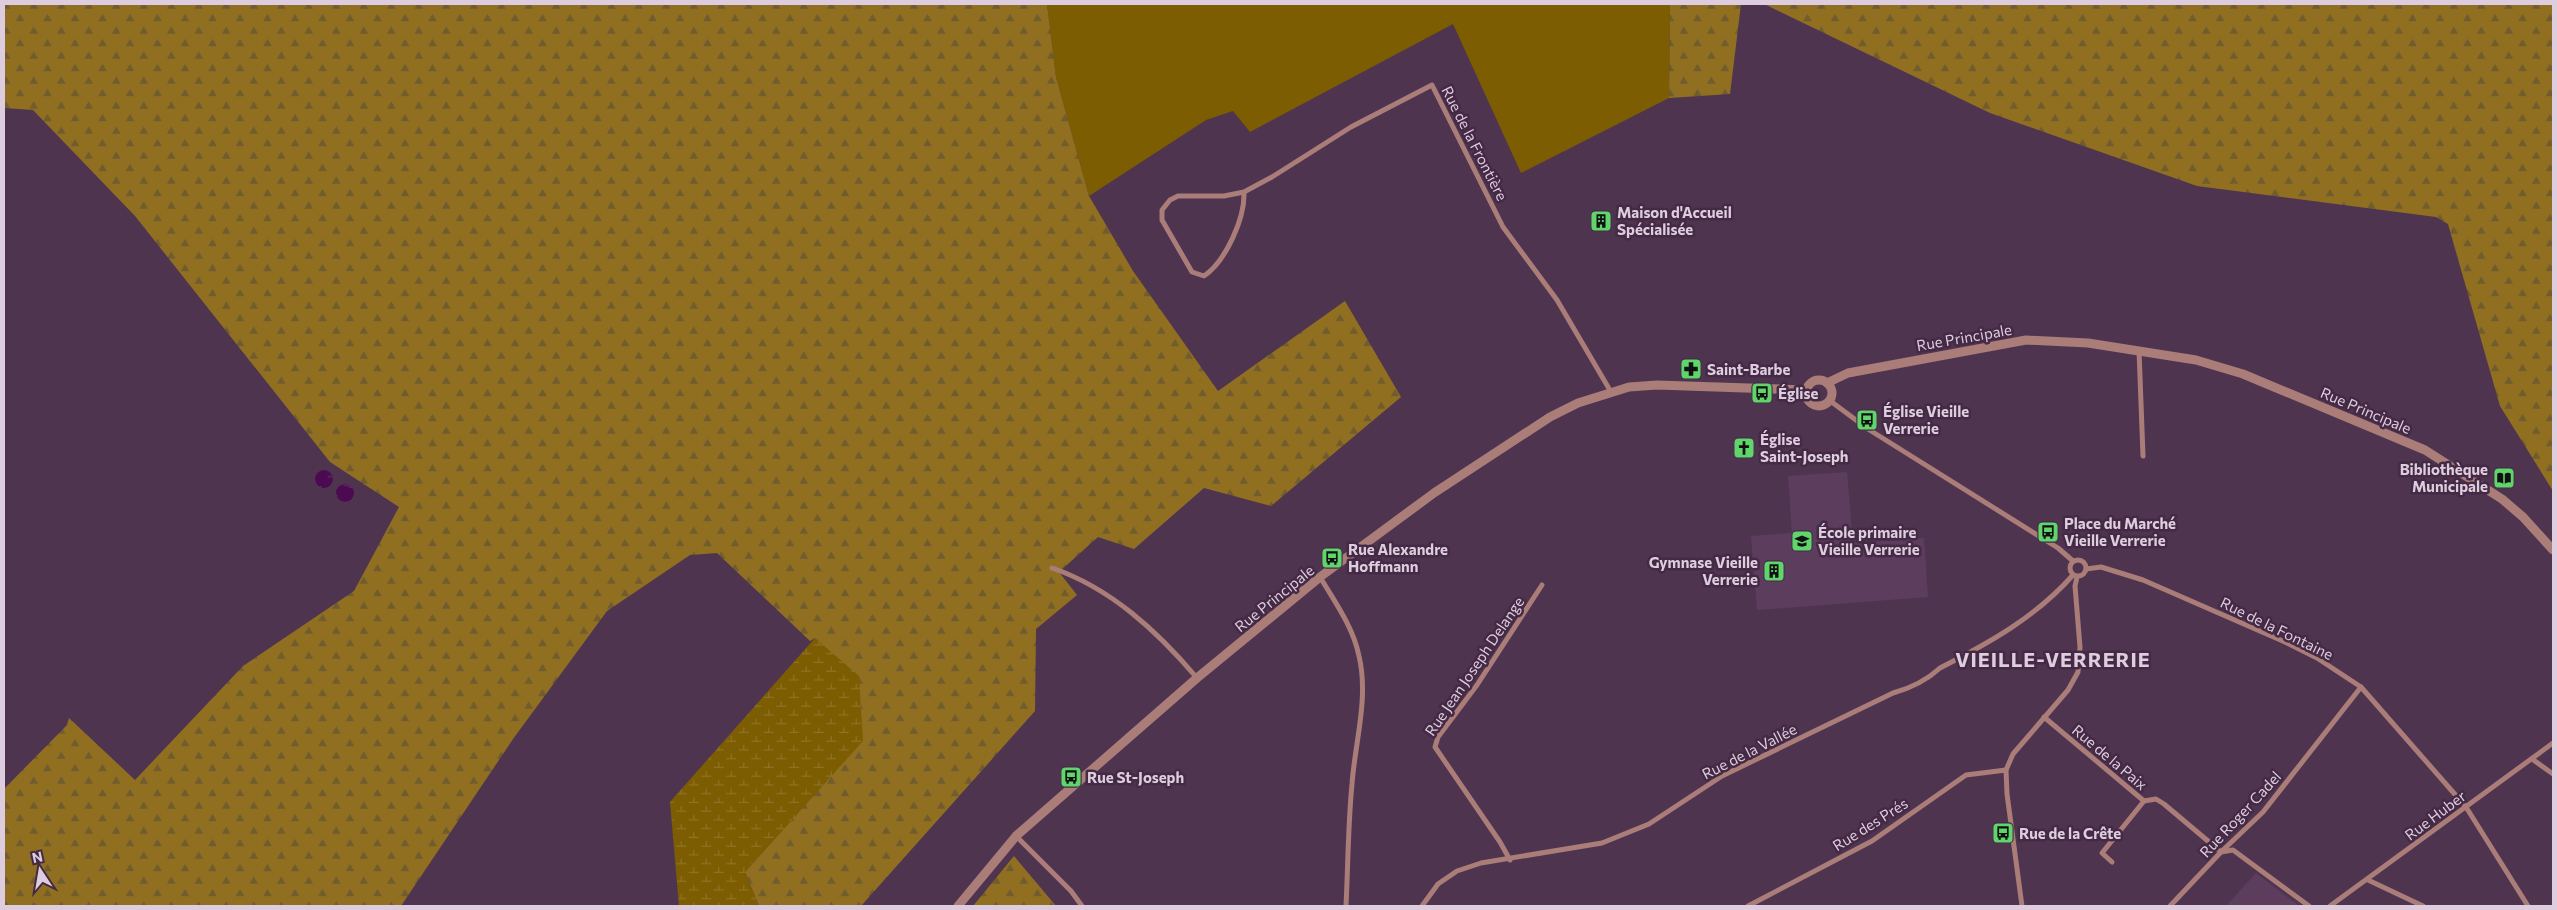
<svg xmlns="http://www.w3.org/2000/svg" width="2557" height="910" font-family="Commissioner,sans-serif">
	<style>
		.built { fill: #5d3d5e }
		.grass { fill: #7c5d02 }
		.forest { fill: url(#forest-firs) }
		.wetland { fill: url(#wetland-marsh) }
		.water { fill: url(#water-ripples) }
		.lines { fill: none; stroke-linecap: round; stroke-linejoin: round }
		.minor { stroke: #aa7d78; stroke-width: 5 }
		.tertiary { stroke: #aa7d78; stroke-width: 9 }
		.labels { text-anchor: middle; dominant-baseline: central; stroke-width: 5; stroke-linejoin: round; paint-order: stroke }
		.street-label { font-size: 15px; fill: #decdde; stroke: #442a45 }
		.poi-label { font-size: 15px; font-weight: bold; fill: #decdde; stroke: #442a45; text-anchor: start }
		.district-label { font-size: 20px; font-weight: bold; letter-spacing: 1px; fill: #decdde; stroke: #442a45 }
	</style>
	<defs>
		<pattern id="forest-firs" width="22" height="20" patternUnits="userSpaceOnUse" patternTransform="scale(1.25)"><rect width="22" height="20" fill="#907020"/><path d="M5 1l3.5 6h-7zM16 11l3.5 6h-7z" fill="#715c2e"/></pattern>
		<pattern id="wetland-marsh" width="20" height="14" patternUnits="userSpaceOnUse" patternTransform="scale(1.25)"><rect width="20" height="14" fill="#7c5d02"/><path d="M1 5h8M5 5V1M11 12h8M15 12V8" fill="none" stroke="#8e7326"/></pattern>
		<pattern id="water-ripples" width="26" height="14" patternUnits="userSpaceOnUse" patternTransform="scale(1.25)"><rect width="26" height="14" fill="#4c0a50"/><path d="M2 4q2-2 4 0t4 0M15 11q2-2 4 0t4 0" fill="none" stroke="#652c69"/></pattern>
	</defs>
	<rect width="100%" height="100%" fill="#4f3450"/>
	<g class="built">
		<polygon points="1847,472 1853,543 1924,538 1928,597 1757,610 1751,536 1792,533 1788,476"/>
		<polygon points="2256,873 2299,906 2226,906"/>
	</g>
	<polygon class="grass" points="1047,4 1670,4 1669,98 1521,173 1453,24 1250,132 1233,111 1206,120 1089,196 1056,77"/>
	<g class="forest">
		<polygon points="4,4 1047,4 1056,77 1089,196 1133,271 1218,391 1345,301 1401,397 1271,506 1204,488 1134,549 1098,537 1059,572 1077,595 1036,629 1035,711 861,906 759,906 745,872 862,741 815,638 810,641 717,553 690,555 607,611 513,739 401,906 4,906 4,789 67,725 69,718 135,780 243,666 354,591 399,507 330,462 135,216 33,110 4,108"/>
		<polygon points="1670,4 1741,4 1730,94 1669,98"/>
		<polygon points="1764,4 2553,4 2553,491 2500,406 2448,224 2436,217 2197,186 1990,113"/>
		<polygon points="1014,856 1056,906 973,906"/>
	</g>
	<polygon class="wetland" points="815,638 859,676 863,741 745,872 759,906 679,906 670,802"/>
	<g class="water">
		<circle cx="324" cy="479" r="9"/>
		<circle cx="345" cy="493" r="9"/>
	</g>
	<g class="lines">
		<g class="minor">
			<path d="M 1244,192 C 1245,218 1226,261 1204,276 L 1192,272 L 1162,220 L 1162,210 L 1170,200 L 1178,196 L 1224,196 L 1244,192 L 1272,177 L 1351,127 L 1432,85 L 1503,227 L 1557,300 L 1611,392"/>
			<polyline points="2139,350 2143,456"/>
			<polyline points="1829,400 1868,429 2058,548 2073,561"/>
			<circle cx="2078" cy="568" r="8"/>
			<path d="M 1052,568 C 1111,588 1158,632 1197,678"/>
			<polyline points="2086,569 2101,567 2143,580 2285,642 2317,658 2361,687 2466,807 2528,906"/>
			<path d="M 1320,577 C 1335,602 1353,627 1359,656 C 1369,698 1355,742 1352,784 C 1348,825 1348,866 1346,906"/>
			<polyline points="2044,717 2144,801 2156,799 2164,804 2221,852 2233,850 2309,906"/>
			<polyline points="2532,759 2553,774"/>
			<polyline points="1016,836 1071,891 1082,906"/>
			<polyline points="1510,860 1500,842 1435,747 1438,737 1477,685 1542,585"/>
			<polyline points="2112,862 2102,853 2144,801"/>
			<polyline points="2368,880 2423,906"/>
			<path d="M 1422,906 L 1438,884 L 1457,871 L 1481,863 L 1602,843 L 1649,824 L 1722,776 L 1893,693 C 1911,688 1926,681 1940,668 C 1989,643 2036,617 2073,575"/>
			<polyline points="1748,906 1872,841 1966,775 2006,770"/>
			<polyline points="2022,906 2007,794 2006,770 2013,754 2068,690 2078,672 2080,647 2075,586 2077,577"/>
			<polyline points="2170,906 2221,852 2263,812 2361,687"/>
			<polyline points="2330,906 2553,743"/>
		</g>
		<g class="tertiary">
			<circle cx="1819" cy="393" r="13"/>
			<polyline points="1827,383 1848,373 2026,340 2088,343 2196,360 2243,374 2425,450 2502,499 2523,517 2553,550"/>
			<polyline points="958,906 1016,836 1197,678 1320,577 1434,493 1550,417 1578,403 1629,387 1657,385 1806,390"/>
		</g>
	</g>
	<defs>
		<g id="building-square" transform="scale(1.125)"><rect x="-9" y="-9" width="18" height="18" rx="4" fill="#5fd56b" stroke="#442a45"/><path d="M-4-6H4V6H1V3H-1V6H-4ZM-2.5-4.3h1.7v1.8h-1.7ZM.8-4.3h1.7v1.8H.8ZM-2.5-1h1.7V.8h-1.7ZM.8-1h1.7V.8H.8Z" fill="#111"/></g>
		<g id="pharmacy-square" transform="scale(1.125)"><rect x="-9" y="-9" width="18" height="18" rx="4" fill="#5fd56b" stroke="#442a45"/><path d="M-2-6h4v4h4v4h-4v4h-4v-4h-4v-4h4Z" fill="#111"/></g>
		<g id="bus-square" transform="scale(1.125)"><rect x="-9" y="-9" width="18" height="18" rx="4" fill="#5fd56b" stroke="#442a45"/><path d="M-5-6H5V4H4V6H2V4H-2V6H-4V4H-5ZM-3.5-4V0h7V-4ZM-3.5 1.2v1.5H-2V1.2ZM2 1.2v1.5H3.5V1.2Z" fill="#111"/></g>
		<g id="church-square" transform="scale(1.125)"><rect x="-9" y="-9" width="18" height="18" rx="4" fill="#5fd56b" stroke="#442a45"/><path d="M-1.2-6h2.4v3.5h3.3v2.4h-3.3V6h-2.4V-.1h-3.3v-2.4h3.3Z" fill="#111"/></g>
		<g id="library-square" transform="scale(1.125)"><rect x="-9" y="-9" width="18" height="18" rx="4" fill="#5fd56b" stroke="#442a45"/><path d="M-6-4Q-3-5.5-.7-3.5V5Q-3 3-6 4ZM6-4Q3-5.5 .7-3.5V5Q3 3 6 4Z" fill="#111"/></g>
		<g id="school-square" transform="scale(1.125)"><rect x="-9" y="-9" width="18" height="18" rx="4" fill="#5fd56b" stroke="#442a45"/><path d="M0-5L7-2L0 1L-7-2ZM-4 1L0 2.5L4 1V4Q0 6-4 4Z" fill="#111"/></g>
	</defs>
	<g fill-rule="evenodd">
		<use href="#building-square" x="1601" y="221"/>
		<use href="#pharmacy-square" x="1691" y="369"/>
		<use href="#bus-square" x="1762" y="393"/>
		<use href="#bus-square" x="1867" y="420"/>
		<use href="#church-square" x="1744" y="448"/>
		<use href="#library-square" x="2504" y="478"/>
		<use href="#bus-square" x="2048" y="532"/>
		<use href="#school-square" x="1802" y="541"/>
		<use href="#bus-square" x="1332" y="558"/>
		<use href="#building-square" x="1774" y="571"/>
		<use href="#bus-square" x="1071" y="777"/>
		<use href="#bus-square" x="2003" y="833"/>
	</g>
	<g class="labels">
		<g class="street-label">
			<text transform="translate(1475 143) rotate(63)">Rue de la Frontière</text>
			<text transform="translate(1964 337) rotate(-10)">Rue Principale</text>
			<text transform="translate(2366 410) rotate(23)">Rue Principale</text>
			<text transform="translate(1274 598) rotate(-39)">Rue Principale</text>
			<text transform="translate(2277 628) rotate(26)">Rue de la Fontaine</text>
			<text transform="translate(1474 666) rotate(-56)">Rue Jean Joseph Delange</text>
			<text transform="translate(1749 751) rotate(-27)">Rue de la Vallée</text>
			<text transform="translate(2110 757) rotate(40)">Rue de la Paix</text>
			<text transform="translate(2240 814) rotate(-47)">Rue Roger Cadel</text>
			<text transform="translate(2435 815) rotate(-37)">Rue Huber</text>
			<text transform="translate(1870 824) rotate(-32)">Rue des Prés</text>
		</g>
		<g class="poi-label">
			<text x="1617" y="212">Maison d'Accueil<tspan x="1617" dy="17">Spécialisée</tspan></text>
			<text x="1707" y="369">Saint-Barbe</text>
			<text x="1778" y="393">Église</text>
			<text x="1883" y="411">Église Vieille<tspan x="1883" dy="17">Verrerie</tspan></text>
			<text x="1760" y="439">Église<tspan x="1760" dy="17">Saint-Joseph</tspan></text>
			<text x="2488" y="469" text-anchor="end">Bibliothèque<tspan x="2488" dy="17">Municipale</tspan></text>
			<text x="2064" y="523">Place du Marché<tspan x="2064" dy="17">Vieille Verrerie</tspan></text>
			<text x="1818" y="532">École primaire<tspan x="1818" dy="17">Vieille Verrerie</tspan></text>
			<text x="1348" y="549">Rue Alexandre<tspan x="1348" dy="17">Hoffmann</tspan></text>
			<text x="1758" y="562" text-anchor="end">Gymnase Vieille<tspan x="1758" dy="17">Verrerie</tspan></text>
			<text x="1087" y="777">Rue St-Joseph</text>
			<text x="2019" y="833">Rue de la Crête</text>
		</g>
		<g class="district-label">
			<text x="2053" y="659">VIEILLE-VERRERIE</text>
		</g>
	</g>
	<rect width="2557" height="910" fill="none" stroke="#decdde" stroke-width="10"/>
	<g transform="translate(40 870) rotate(348)" stroke="#442a45" stroke-width="4" paint-order="stroke">
	<path d="M0-4L9 19L0 12L-9 19Z" fill="#decdde"/>
	<text y="-8" font-size="14" font-weight="bold" text-anchor="middle" fill="#decdde">N</text>
	</g>
</svg>
